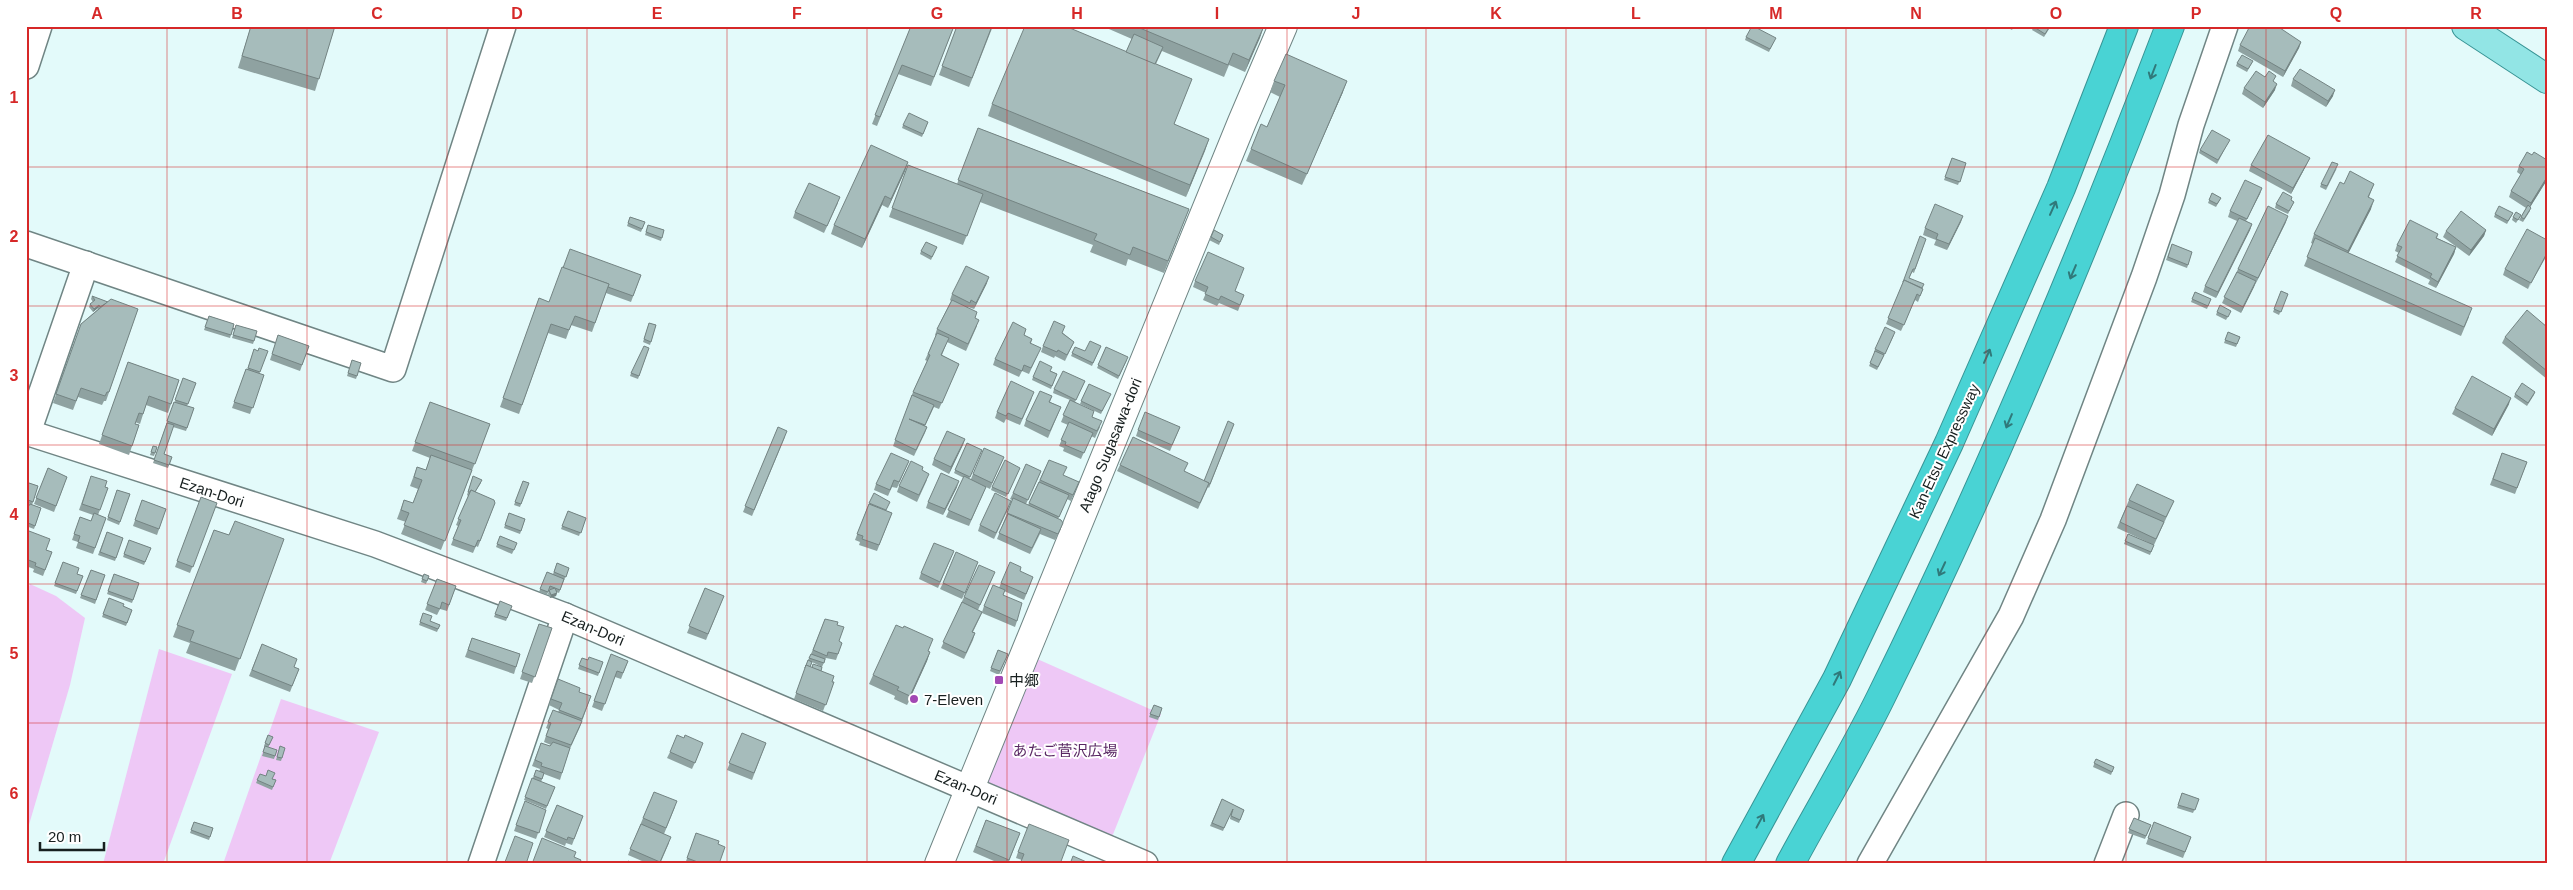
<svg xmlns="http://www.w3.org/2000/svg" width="2573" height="890" font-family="Arial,'Noto Sans JP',sans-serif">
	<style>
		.green { fill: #eec8f6 }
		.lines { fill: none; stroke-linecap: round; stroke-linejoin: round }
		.minor-casing { stroke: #708584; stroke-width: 28 }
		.tertiary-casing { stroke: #708584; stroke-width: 30 }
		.primary-casing { stroke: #389495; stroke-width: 30 }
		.motorway-casing { stroke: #389495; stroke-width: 30 }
		.minor { stroke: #fff; stroke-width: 25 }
		.tertiary { stroke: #fff; stroke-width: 28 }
		.primary { stroke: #92e5e5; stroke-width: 28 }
		.motorway { stroke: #49d3d4; stroke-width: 28 }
		.wall { fill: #8fa2a1 }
		.shaded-wall { fill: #748483 }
		.building { fill: #a6bcbb; stroke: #748483 }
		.oneway { stroke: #30797a }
		.grid { fill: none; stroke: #d62828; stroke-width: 1; stroke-opacity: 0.55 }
		.poi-dot { fill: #a248b4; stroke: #fff; stroke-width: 2 }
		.labels { text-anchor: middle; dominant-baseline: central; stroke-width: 4; stroke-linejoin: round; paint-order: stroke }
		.street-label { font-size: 15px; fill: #171f1f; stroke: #fff }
		.poi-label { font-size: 15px; fill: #171f1f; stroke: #fff; text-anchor: start }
		.park-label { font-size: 15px; fill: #592763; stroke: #fff }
		.neatline { fill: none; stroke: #d62828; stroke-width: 2 }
		.grid-label { font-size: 16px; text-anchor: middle; font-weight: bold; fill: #d62828 }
	</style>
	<rect width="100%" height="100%" fill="#e3fafa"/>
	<g class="green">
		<polygon points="30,584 56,596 85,618 70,685 26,835 26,595"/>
		<polygon points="159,649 232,674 163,864 103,864"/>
		<polygon points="1026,654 1161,714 1108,847 968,788"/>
		<polygon points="281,699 379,732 329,864 223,864"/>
	</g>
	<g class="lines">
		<g class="minor-casing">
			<g id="minor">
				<polyline points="26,66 39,26"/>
				<polyline points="26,244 393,369 503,26"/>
				<polyline points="26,432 375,544 565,616 1145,864"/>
				<polyline points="28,432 86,264"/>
				<polyline points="481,864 565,616"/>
				<polyline points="1870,864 2011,616 2053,520 2144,277 2172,195 2191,125 2225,26"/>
				<polyline points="2107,864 2126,815"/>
			</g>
		</g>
		<g class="tertiary-casing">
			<polyline id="tertiary" points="939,864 1242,122 1283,26"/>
		</g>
		<g class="primary-casing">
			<polyline id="primary" points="2466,26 2547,79"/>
		</g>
		<g class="motorway-casing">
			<g id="motorway">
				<polyline points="1736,864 1837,679 1949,443 2061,188 2124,26"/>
				<path d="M 1790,864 C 1820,808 1853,754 1881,697 C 1989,479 2083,254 2170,26"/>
			</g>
		</g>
		<use href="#minor" class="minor"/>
		<use href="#tertiary" class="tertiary"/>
		<use href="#primary" class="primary"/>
		<use href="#motorway" class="motorway"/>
	</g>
	<g class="wall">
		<polygon points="251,26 335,26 315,91 238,68"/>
		<polygon points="911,26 954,26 931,86 898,74 877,126 872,124"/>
		<polygon points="957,26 993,26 969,87 939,75"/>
		<polygon points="1102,26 1264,26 1245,72 1229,65 1224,77 1162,51 1156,64 1192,79 1174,124 1209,139 1186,197 988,116 992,104 1126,52 1132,39"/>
		<polygon points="2005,26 2014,26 2012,30"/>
		<polygon points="2034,26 2051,26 2044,37 2032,30"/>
		<polygon points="1746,37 1774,41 1769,52 1745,40"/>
		<polygon points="2301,42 2299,48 2283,77 2238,51 2240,45"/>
		<polygon points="2253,61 2247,72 2236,66 2237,63"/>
		<polygon points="2265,77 2274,82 2275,90 2263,108 2242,94 2244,88"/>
		<polygon points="2293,79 2333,96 2326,107 2291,86"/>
		<polygon points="1274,81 1343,92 1302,185 1246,161 1251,149 1267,127 1280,97 1270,92"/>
		<polygon points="928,122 922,137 902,128 903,125"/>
		<polygon points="978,128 1189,209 1164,273 1128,259 1126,266 1090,252 1093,245 980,202 963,245 889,217 908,165 957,184"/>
		<polygon points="2228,143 2217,164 2199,153 2200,150"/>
		<polygon points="1952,158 1966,163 1958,185 1944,180"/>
		<polygon points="908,162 905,171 888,208 882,205 862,248 831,234 834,225"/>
		<polygon points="2307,164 2291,194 2249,171 2251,165"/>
		<polygon points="2519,166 2547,180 2530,207 2530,211 2523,222 2519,220 2526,208 2509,197 2511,191 2521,175 2517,172"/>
		<polygon points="2337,168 2326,190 2320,187 2321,184"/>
		<polygon points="2344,184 2374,184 2369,197 2371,209 2348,253 2469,317 2461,336 2304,266 2313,244 2311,243 2314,234"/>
		<polygon points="2262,188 2246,221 2252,224 2250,230 2216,298 2203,292 2205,286 2237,221 2228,217 2230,211"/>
		<polygon points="2212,193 2221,198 2216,207 2208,203"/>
		<polygon points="2291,200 2294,202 2288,214 2275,208 2276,204"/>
		<polygon points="838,203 824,233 793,218 795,212"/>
		<polygon points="2513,213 2507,224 2494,217 2495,214"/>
		<polygon points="2521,215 2516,223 2512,220 2513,217"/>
		<polygon points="1963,216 1947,250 1934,245 1936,240 1923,235 1925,228"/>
		<polygon points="630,217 645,222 641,232 627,226"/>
		<polygon points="2286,222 2241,313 2222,303 2238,269"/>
		<polygon points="648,225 664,230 661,241 645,235"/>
		<polygon points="1214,230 1223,235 1219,245 1209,240"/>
		<polygon points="2486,230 2484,236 2469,256 2443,237 2446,231"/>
		<polygon points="2438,234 2437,238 2456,247 2454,254 2436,288 2428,284 2430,280 2395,262 2399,253 2395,251 2397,245"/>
		<polygon points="1926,239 1914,273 1912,272 1909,278 1923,289 1918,302 1915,300 1901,331 1886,324 1903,282"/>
		<polygon points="2547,240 2528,289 2503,275 2505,269"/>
		<polygon points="2172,244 2192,252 2187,268 2166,260"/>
		<polygon points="937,247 931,260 920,254 921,251"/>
		<polygon points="641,275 631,302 606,293 592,332 571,325 566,339 548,333 519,414 500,407 539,298 549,302"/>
		<polygon points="1195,281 1235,291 1244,295 1238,311 1219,303 1217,306 1203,300 1206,293 1193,287"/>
		<polygon points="987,283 974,309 968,307 968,308 975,318 977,326 966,351 947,342 942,355 959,364 939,409 934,407 925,426 927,427 925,433 914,456 893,446 913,392 927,361 925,360 936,336 935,335 937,329 951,301 950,300 952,294"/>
		<polygon points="2281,291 2288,294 2279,315 2273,312"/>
		<polygon points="2195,292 2211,299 2207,309 2191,302"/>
		<polygon points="92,296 108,302 138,309 106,401 104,401 102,405 78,397 73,410 53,403 81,324 98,309 98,308 93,312 89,307 90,304 93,302 91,299"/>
		<polygon points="2231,311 2226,320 2216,315 2217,312"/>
		<polygon points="209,316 234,324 230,338 204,330"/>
		<polygon points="649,323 656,325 650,345 643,342"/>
		<polygon points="236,325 257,331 253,344 232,338"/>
		<polygon points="2547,327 2547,379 2502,343 2505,337"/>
		<polygon points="1026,329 1024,335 1032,339 1031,343 1038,354 1029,374 1022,371 1019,377 993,365 995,359"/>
		<polygon points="2228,332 2240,337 2236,347 2224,343"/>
		<polygon points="1063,333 1074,342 1065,361 1055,356 1054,358 1041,352 1043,346"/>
		<polygon points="278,335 309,346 300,371 270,360"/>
		<polygon points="1894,335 1877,370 1869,366 1875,352 1874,352 1875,349"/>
		<polygon points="1101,346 1092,366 1071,356 1075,347 1085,351"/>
		<polygon points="1106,347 1127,360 1118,379 1097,368"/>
		<polygon points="649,348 638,379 630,376 631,373"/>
		<polygon points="254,349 258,351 268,351 259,374 264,375 250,414 232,408 246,369 247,370"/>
		<polygon points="352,360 361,363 356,379 347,376"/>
		<polygon points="128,362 179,380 168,413 146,405 140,424 135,422 135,424 139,425 129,455 99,444"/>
		<polygon points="1051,371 1057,374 1051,389 1032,380 1033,377"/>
		<polygon points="183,378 196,383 187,406 194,408 186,431 173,427 164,454 172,457 168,468 153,463 174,402 175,402"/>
		<polygon points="1085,381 1075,402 1092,417 1100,427 1095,438 1091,436 1081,459 1063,451 1064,448 1059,446 1068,425 1061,422 1070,400 1053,393 1054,389"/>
		<polygon points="1089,384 1109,397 1101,414 1080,404"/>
		<polygon points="2535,392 2534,395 2527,406 2514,397 2515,394"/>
		<polygon points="1052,396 1050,402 1061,407 1048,438 1024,426 1026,420"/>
		<polygon points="1032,398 1020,425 1006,419 1004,423 995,418 997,412"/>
		<polygon points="430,402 490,424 471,473 441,550 401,534 406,522 397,519 404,500 413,503 418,489 410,486 417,467 426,470 430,458 412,451"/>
		<polygon points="2509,404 2492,436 2452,414 2455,408"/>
		<polygon points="1234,424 1209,488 1208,487 1198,509 1117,471 1120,465 1184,471 1204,481"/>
		<polygon points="778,427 785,437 752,516 743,512"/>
		<polygon points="1180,427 1170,451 1136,436 1138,430"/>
		<polygon points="965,439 949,474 932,465 934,459"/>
		<polygon points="967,443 982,450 969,479 971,479 973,474 1001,463 990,489 986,487 969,526 946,517 964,478 954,473"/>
		<polygon points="153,446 157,447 154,456 150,455"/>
		<polygon points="2502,453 2527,462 2515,494 2490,485"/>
		<polygon points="1049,460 1063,476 1079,482 1071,501 1067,499 1058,519 1061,529 1055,540 1040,534 1030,554 997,539 1012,500 1010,499 1013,493 1041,471 1026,504 1028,505"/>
		<polygon points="909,461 897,488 892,487 888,496 874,490 876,484"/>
		<polygon points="48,468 67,477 54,512 34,504"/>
		<polygon points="1020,468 1006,497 991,490 992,487"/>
		<polygon points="91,476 105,487 108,488 98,515 106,518 93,554 76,548 78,542 72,540 80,517 91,521 93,515 79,510"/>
		<polygon points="473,476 481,483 475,492 495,503 478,547 476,546 473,553 451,545 458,526 456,525 468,496 467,495"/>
		<polygon points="927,480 917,502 897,492 899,486"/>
		<polygon points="523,481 529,483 520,507 514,505"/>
		<polygon points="26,482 38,486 32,505 41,508 34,529 26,526 26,506 28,507 30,504 26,503"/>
		<polygon points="957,487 943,515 926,508 928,502"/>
		<polygon points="117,490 130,494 119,525 107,520"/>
		<polygon points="201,497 217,503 190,573 175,567"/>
		<polygon points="142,500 166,509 157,535 133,526"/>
		<polygon points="2129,500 2174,501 2154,545 2117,528"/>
		<polygon points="869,503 892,513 877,551 859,545 860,542 855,540"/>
		<polygon points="1009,507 994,539 978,531 980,525"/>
		<polygon points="568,511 586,518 579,536 561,529"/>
		<polygon points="509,513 525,519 520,534 504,528"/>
		<polygon points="214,530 229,535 284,539 235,671 186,653 190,643 173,637"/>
		<polygon points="107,532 123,538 115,561 98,555"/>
		<polygon points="2128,534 2154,545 2150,555 2124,544"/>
		<polygon points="500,536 517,543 512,554 496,547"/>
		<polygon points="26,537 46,550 52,552 43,576 33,572 34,569 26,566"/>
		<polygon points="129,540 151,548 144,565 123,557"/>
		<polygon points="951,558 938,588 919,579 921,573"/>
		<polygon points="63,562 77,574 83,576 76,594 54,586"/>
		<polygon points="978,562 962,599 940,589 943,583"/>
		<polygon points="557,563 569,568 559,593 557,592 556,596 550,598 548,594 549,590 551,590 549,589 547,595 539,592 547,572 553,574"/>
		<polygon points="91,570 105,575 95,604 80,598"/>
		<polygon points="1020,571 1031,583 1024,600 1004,591 1003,595 1017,621 1015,627 982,613 973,632 975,633 973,640 964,659 941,648 964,597 992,578 978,610 982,612 984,606 999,588 1001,583"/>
		<polygon points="114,574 139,583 132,603 107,594"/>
		<polygon points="424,574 429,576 426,584 421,582"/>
		<polygon points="437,579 456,586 447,611 440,609 437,615 425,610"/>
		<polygon points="705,588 724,596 706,640 687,633"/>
		<polygon points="109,598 123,606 132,610 126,626 102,617"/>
		<polygon points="500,601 512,606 506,621 494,617"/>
		<polygon points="423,613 430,621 440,625 437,632 419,625"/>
		<polygon points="825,619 837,625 839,641 842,643 836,660 826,658 822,667 812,662 810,667 821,671 832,682 834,682 823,711 794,699 808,660 811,654"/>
		<polygon points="539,624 552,628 532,683 520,679"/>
		<polygon points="472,638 520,654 514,674 465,657"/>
		<polygon points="262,644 294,667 299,669 290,692 249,676"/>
		<polygon points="998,650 1008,654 999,675 990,671"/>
		<polygon points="928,651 930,652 927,661 907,705 894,699 895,696 869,684 873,675"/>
		<polygon points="611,654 628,661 621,679 615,677 602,711 592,707"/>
		<polygon points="582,658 588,660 603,662 598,676 578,669"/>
		<polygon points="558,679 579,692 591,696 580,727 569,751 560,780 544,774 541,782 555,787 546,809 524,800 536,770 539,772 540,769 532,766 541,743 550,746 551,745 544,742 548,729 546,728 553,710 558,712 559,710 549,705"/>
		<polygon points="1154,705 1162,708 1158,720 1149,717"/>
		<polygon points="742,733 766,743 752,780 727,770"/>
		<polygon points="268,735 273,737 268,748 277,750 274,759 262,756 265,747 264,746"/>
		<polygon points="280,746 285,748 281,761 276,760"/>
		<polygon points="701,749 692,769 667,758 670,752"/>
		<polygon points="2096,759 2114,767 2111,775 2093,767"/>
		<polygon points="260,774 276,780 272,790 256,783"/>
		<polygon points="2182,793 2199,799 2193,813 2177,808"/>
		<polygon points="1222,799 1244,810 1239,823 1230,819 1231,812 1223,831 1210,826"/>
		<polygon points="525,801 546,810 536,839 514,831"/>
		<polygon points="557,805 583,816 572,845 566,843 565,846 544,837"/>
		<polygon points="675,807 664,834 669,843 660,864 649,864 628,855 643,818"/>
		<polygon points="2134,818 2151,825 2145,839 2128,833"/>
		<polygon points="986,820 1020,833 1008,864 1001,864 973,852"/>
		<polygon points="194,822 213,828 209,840 190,833"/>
		<polygon points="2154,822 2191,837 2183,858 2146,844"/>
		<polygon points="696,833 718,844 719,864 685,864"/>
		<polygon points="1018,852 1060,864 1022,860 1016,858"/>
	</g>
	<g class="shaded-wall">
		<polygon points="1264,26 1260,38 1245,72 1249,60"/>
		<polygon points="2301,42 2299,48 2283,77 2285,71"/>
		<polygon points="1347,81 1343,92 1302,185 1307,174"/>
		<polygon points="2277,84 2275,90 2263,108 2265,102"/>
		<polygon points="2335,90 2333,96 2326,107 2328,101"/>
		<polygon points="1209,139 1205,151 1186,197 1190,185"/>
		<polygon points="2310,158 2307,164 2291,194 2293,188"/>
		<polygon points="908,162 905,171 888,208 891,199"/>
		<polygon points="2547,177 2547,180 2529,209 2531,203"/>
		<polygon points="2262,188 2260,194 2244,225 2247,219"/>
		<polygon points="885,196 882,205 862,248 865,239"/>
		<polygon points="2374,200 2371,209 2345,260 2348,251"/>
		<polygon points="1963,216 1961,222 1947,250 1949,244"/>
		<polygon points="2288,216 2286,222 2255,285 2258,278"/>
		<polygon points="2252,224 2250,230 2216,298 2218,292"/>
		<polygon points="2486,230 2484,236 2469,256 2471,250"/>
		<polygon points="2456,247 2454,254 2436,288 2438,282"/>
		<polygon points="2547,253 2547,255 2528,289 2531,283"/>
		<polygon points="989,277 987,283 974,309 976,303"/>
		<polygon points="2256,281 2254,287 2241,313 2243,307"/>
		<polygon points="99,305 98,308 93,312 94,309"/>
		<polygon points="2511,398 2509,404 2492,436 2494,429"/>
		<polygon points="965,439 963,445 949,474 951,467"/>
		<polygon points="959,481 957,487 943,515 945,509"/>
		<polygon points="557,593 556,596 550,598 551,595"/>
		<polygon points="930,652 927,661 907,705 910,696"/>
	</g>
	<g class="building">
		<polygon points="251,26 335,26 319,79 242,56"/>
		<polygon points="911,26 954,26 934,77 902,65 880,117 875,115"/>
		<polygon points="957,26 992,26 972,78 942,66"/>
		<polygon points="1025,26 1065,26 1192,79 1174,124 1209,139 1190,185 992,104"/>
		<polygon points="1135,26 1264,26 1249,60 1233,53 1228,65"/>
		<polygon points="1752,26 1753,26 1776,38 1770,49 1746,37"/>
		<polygon points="2034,26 2050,26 2045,34 2034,27"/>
		<polygon points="2250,26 2277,26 2301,42 2285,71 2240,45"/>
		<polygon points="1134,34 1163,47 1155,64 1126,52"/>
		<polygon points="1286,54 1347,81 1307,174 1251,149 1261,124 1267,127 1285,85 1274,81"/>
		<polygon points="2242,55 2253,61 2248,69 2237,63"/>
		<polygon points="2300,69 2335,90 2328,101 2293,79"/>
		<polygon points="2256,71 2265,77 2269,71 2276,76 2273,81 2277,84 2265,102 2244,88"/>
		<polygon points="909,113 928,122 923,134 903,125"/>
		<polygon points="978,128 1189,209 1168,261 1133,247 1130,255 1094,240 1097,234 958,180"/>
		<polygon points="2212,130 2230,140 2218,160 2200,150"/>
		<polygon points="2268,135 2310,158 2293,188 2251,165"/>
		<polygon points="871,145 908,162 891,199 885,196 865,239 834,225"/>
		<polygon points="2527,152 2532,155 2534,152 2547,160 2547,177 2531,203 2511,191 2524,169 2519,166"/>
		<polygon points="1952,158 1966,163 1960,182 1945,177"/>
		<polygon points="2332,162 2338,164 2327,186 2321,184"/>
		<polygon points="908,165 983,194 967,236 892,208"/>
		<polygon points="2350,171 2374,184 2368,197 2374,200 2348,251 2314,234 2340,182 2344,184"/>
		<polygon points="2245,180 2262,188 2247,219 2230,211"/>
		<polygon points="809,183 840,197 827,226 795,212"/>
		<polygon points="2283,192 2292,197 2291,200 2294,202 2289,211 2276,204"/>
		<polygon points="2212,193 2221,198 2217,204 2209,200"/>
		<polygon points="1935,204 1963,216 1949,244 1936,239 1938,234 1925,228"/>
		<polygon points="2528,205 2531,208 2524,219 2521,217"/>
		<polygon points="2268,206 2288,216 2258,278 2238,269"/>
		<polygon points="2499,206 2513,213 2508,221 2495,214"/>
		<polygon points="2461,211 2486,230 2471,250 2446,231"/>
		<polygon points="2516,212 2521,215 2518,220 2513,217"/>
		<polygon points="630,217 645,222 642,229 628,223"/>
		<polygon points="2239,218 2252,224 2218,292 2205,286"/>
		<polygon points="2410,220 2438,234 2436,238 2456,247 2438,282 2430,277 2432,274 2397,256 2402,247 2397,245"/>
		<polygon points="648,225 664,230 662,238 646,232"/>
		<polygon points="2527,229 2547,240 2547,253 2531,283 2505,269"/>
		<polygon points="1214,230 1223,235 1220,242 1211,237"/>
		<polygon points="1920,236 1926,239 1915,269 1913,269 1909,278 1924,284 1922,288 1904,280 1903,282"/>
		<polygon points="2315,238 2472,308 2464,327 2307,257"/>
		<polygon points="926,242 937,247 932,257 921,251"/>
		<polygon points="2172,244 2192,252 2188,265 2168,257"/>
		<polygon points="570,249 641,275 633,296 608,287 609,284 563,268"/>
		<polygon points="1208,252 1244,268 1235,291 1244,295 1240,305 1221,296 1219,300 1205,294 1208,287 1195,281"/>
		<polygon points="966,266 989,277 976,303 971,300 970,303 952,294"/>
		<polygon points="562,267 609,284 595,323 575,316 569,330 551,324 522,405 503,398 539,298 549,302"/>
		<polygon points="2237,272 2256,281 2243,307 2224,297"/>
		<polygon points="1904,280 1923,289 1920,296 1917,294 1904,325 1888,318"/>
		<polygon points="2281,291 2288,294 2281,312 2274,309"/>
		<polygon points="2195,292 2211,299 2208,306 2192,299"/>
		<polygon points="92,296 108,302 100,307 99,305 94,309 90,304 95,300"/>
		<polygon points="111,299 138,309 109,392 107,392 105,396 81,388 76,401 56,394 81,324"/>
		<polygon points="952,300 977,312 975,318 979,320 968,344 937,329"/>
		<polygon points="2220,305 2231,311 2228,317 2217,312"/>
		<polygon points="2527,310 2547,327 2547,371 2505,337"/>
		<polygon points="209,316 234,324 231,335 205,327"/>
		<polygon points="1054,321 1065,326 1062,333 1074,342 1067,355 1058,350 1057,352 1043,346"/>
		<polygon points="1013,322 1026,329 1024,335 1032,339 1030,343 1041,348 1031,368 1024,365 1022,371 995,359"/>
		<polygon points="649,323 656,325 651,342 644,339"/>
		<polygon points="236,325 257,331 254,341 233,335"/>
		<polygon points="1885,327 1895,332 1885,354 1875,349"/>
		<polygon points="2228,332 2240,337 2237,344 2225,340"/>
		<polygon points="937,333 949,338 941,355 959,364 942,403 913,392 930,355 928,354"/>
		<polygon points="278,335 309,346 302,365 272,354"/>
		<polygon points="1090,341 1101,346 1093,363 1072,353 1075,347 1085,351"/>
		<polygon points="644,346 649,348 639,376 631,373"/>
		<polygon points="1106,347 1128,357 1119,376 1098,365"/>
		<polygon points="259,348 268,351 260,372 248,368 254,349 258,351"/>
		<polygon points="1875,351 1884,355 1878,367 1870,363"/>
		<polygon points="352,360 361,363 357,376 348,373"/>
		<polygon points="1040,361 1052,367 1050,371 1057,374 1052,386 1033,377"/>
		<polygon points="128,362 179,380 171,404 149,396 143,414 139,413 135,424 139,425 132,446 102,435"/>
		<polygon points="246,369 264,375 253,408 234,402"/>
		<polygon points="1063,371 1085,381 1076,400 1054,389"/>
		<polygon points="2472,376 2511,398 2494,429 2455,408"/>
		<polygon points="183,378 196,383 188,404 175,400"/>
		<polygon points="1011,381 1034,392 1022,419 1008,413 1006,416 997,412"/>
		<polygon points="2522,383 2535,392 2528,403 2515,394"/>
		<polygon points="1089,384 1111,394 1102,411 1081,401"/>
		<polygon points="1040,391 1052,396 1049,402 1061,407 1050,431 1026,420"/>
		<polygon points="912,395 934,405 925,425 909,419 927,427 916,450 895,440"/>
		<polygon points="1070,400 1094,411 1092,417 1102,421 1097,431 1063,415"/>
		<polygon points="174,402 194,408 187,428 167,421"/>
		<polygon points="430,402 490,424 475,464 415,442"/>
		<polygon points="1145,412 1180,427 1172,445 1138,430"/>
		<polygon points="1228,421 1234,424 1210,484 1209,484 1209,483 1204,481"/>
		<polygon points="1069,422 1093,433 1084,453 1065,445 1066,442 1061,440"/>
		<polygon points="167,423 174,425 164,454 172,457 169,465 154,460"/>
		<polygon points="778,427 787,431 754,510 745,506"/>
		<polygon points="947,431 965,439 951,467 934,459"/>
		<polygon points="1133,437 1188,463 1184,471 1209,483 1200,503 1120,465"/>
		<polygon points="967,443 982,450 970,477 955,470"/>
		<polygon points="153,446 157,447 155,453 151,452"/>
		<polygon points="984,448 1004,457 992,483 973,474"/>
		<polygon points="891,453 909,461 899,482 894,480 890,490 876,484"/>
		<polygon points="2502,453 2527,462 2517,488 2493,479"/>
		<polygon points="431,455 472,470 445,541 404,525 409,513 401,510 404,500 413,503 422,480 414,477 417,467 426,470"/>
		<polygon points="1005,460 1020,468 1008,494 992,487"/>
		<polygon points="1049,460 1067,467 1063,475 1079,482 1073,495 1040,480"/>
		<polygon points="911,461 923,467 922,470 929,474 919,495 899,486"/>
		<polygon points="1026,464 1041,471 1028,500 1013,493"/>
		<polygon points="48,468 67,477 56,506 36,498"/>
		<polygon points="941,473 959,481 945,509 928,502"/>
		<polygon points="91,476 107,481 105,487 108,488 100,510 82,504"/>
		<polygon points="473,476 482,480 475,492 471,490 470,492 468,492"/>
		<polygon points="964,476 986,487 971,520 948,510"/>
		<polygon points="523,481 529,483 521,504 515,502"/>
		<polygon points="26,482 38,486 33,502 26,499"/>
		<polygon points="1039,482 1069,495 1059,517 1029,503"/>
		<polygon points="2137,484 2174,501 2166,517 2129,500"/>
		<polygon points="117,490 130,494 120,522 108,517"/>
		<polygon points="471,490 494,500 495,503 480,541 478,540 475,547 453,539 461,520 458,519"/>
		<polygon points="874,493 890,502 886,510 869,503"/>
		<polygon points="995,493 1011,501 996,533 980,525"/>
		<polygon points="201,497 217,503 193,567 177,561"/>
		<polygon points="1013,498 1061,520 1063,523 1058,534 1007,513"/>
		<polygon points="142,500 166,509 159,529 135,520"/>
		<polygon points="30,504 41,508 35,526 26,522 26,506 28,507"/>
		<polygon points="869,504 892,513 879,545 862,539 863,536 857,534"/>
		<polygon points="2127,506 2164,522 2156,539 2120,522"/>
		<polygon points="568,511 586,518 581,533 562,526"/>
		<polygon points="94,513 106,518 95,548 78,542 80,536 74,534 80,517 91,521"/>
		<polygon points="509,513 525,519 521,531 505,525"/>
		<polygon points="1008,514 1041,529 1032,548 999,533"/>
		<polygon points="235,521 284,539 240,659 190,641 194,631 177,625 214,530 229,535"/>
		<polygon points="29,531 50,539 46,550 52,552 45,570 35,566 36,563 26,559 26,537"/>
		<polygon points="107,532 123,538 116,558 100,552"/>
		<polygon points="2128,534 2154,545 2151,552 2125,541"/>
		<polygon points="500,536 517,543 514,550 497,544"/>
		<polygon points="129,540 151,548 145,562 124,554"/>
		<polygon points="934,543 954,551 940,582 921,573"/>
		<polygon points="956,552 978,562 965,593 943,583"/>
		<polygon points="63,562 79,568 77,574 83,576 77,591 55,583"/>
		<polygon points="1010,562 1021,567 1020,571 1033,577 1026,594 1001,583"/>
		<polygon points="557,563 569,568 566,577 554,572"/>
		<polygon points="979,565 995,572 980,605 964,597"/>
		<polygon points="91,570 105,575 96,600 81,595"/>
		<polygon points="547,572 564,579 560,590 550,586 548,592 540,589"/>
		<polygon points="114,574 139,583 133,600 108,591"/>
		<polygon points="424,574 429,576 427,581 422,579"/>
		<polygon points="437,579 456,586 449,605 442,602 440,609 427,604"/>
		<polygon points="993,585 1005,590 1003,595 1022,603 1017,621 984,606"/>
		<polygon points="555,588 557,593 551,595 549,590"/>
		<polygon points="705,588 724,596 708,634 689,626"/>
		<polygon points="109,598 124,604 123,606 132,610 127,623 103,614"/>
		<polygon points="500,601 512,606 507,618 495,614"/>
		<polygon points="962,602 982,612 972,632 975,633 966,653 943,642"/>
		<polygon points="423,613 432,616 430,621 440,625 438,629 420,622"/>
		<polygon points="825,619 838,622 837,625 844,627 839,641 842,643 838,654 828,652 827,656 813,650"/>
		<polygon points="539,624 552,628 535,677 522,672"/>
		<polygon points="896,625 903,628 904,626 933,639 928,651 930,652 910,696 897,690 899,687 873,675"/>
		<polygon points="472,638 520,654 516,667 468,650"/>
		<polygon points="262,644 297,659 294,667 299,669 292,686 252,670"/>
		<polygon points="998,650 1008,654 1000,671 991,668"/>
		<polygon points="611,654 628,661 623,673 617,671 605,704 594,701"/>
		<polygon points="811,654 825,659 824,663 809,658"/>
		<polygon points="589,657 603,662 599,673 579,665 582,658 588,660"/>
		<polygon points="808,660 812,662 810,667 806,665 805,668"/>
		<polygon points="813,664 822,667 821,671 812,668"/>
		<polygon points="806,665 834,676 832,682 834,682 826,705 796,693"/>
		<polygon points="558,679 580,688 579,692 591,696 582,719 559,710 562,703 551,699"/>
		<polygon points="1154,705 1162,708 1159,717 1150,714"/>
		<polygon points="553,710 582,721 571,745 546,736 551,723 548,722"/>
		<polygon points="742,733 766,743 754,773 729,763"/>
		<polygon points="268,735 273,737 269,745 265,743"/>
		<polygon points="677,735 684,738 685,735 703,743 695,763 670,752"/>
		<polygon points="553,742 570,748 562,773 541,766 542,763 535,760 541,743 550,746"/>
		<polygon points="265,746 277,750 275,756 263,752"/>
		<polygon points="280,746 285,748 282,758 277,757"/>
		<polygon points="2096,759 2114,767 2112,772 2094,763"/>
		<polygon points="268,770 275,773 272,779 276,780 273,787 257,780 260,774 266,776"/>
		<polygon points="536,770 544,773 542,779 534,776"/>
		<polygon points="532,778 555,787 547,806 525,797"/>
		<polygon points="654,792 677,801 666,828 643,818"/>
		<polygon points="2182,793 2199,799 2195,810 2178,805"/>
		<polygon points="1222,799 1244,810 1240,820 1231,816 1233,809 1224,828 1212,823"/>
		<polygon points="525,801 546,810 539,833 516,825"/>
		<polygon points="557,805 583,816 574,839 568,837 567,840 546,831"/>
		<polygon points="2134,818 2151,825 2146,836 2129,829"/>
		<polygon points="986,820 1020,833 1009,860 976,846"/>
		<polygon points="194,822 213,828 210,837 191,830"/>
		<polygon points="2154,822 2191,837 2185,852 2148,838"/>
		<polygon points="641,824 671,837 660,862 630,849"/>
		<polygon points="1029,824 1069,840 1060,864 1020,864 1024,854 1018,852"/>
		<polygon points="696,833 719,841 718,844 725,847 719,864 703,864 687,858"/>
		<polygon points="515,836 533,843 526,864 509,864 505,862"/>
		<polygon points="542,838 576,852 574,857 581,860 579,864 532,864"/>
		<polygon points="1073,856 1091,864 1070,864"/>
		<polygon points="628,861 635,864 627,864"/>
	</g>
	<defs><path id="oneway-shaft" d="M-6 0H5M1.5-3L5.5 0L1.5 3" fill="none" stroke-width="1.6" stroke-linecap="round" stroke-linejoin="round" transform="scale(1.25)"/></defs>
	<g class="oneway">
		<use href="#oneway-shaft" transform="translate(2153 72) rotate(111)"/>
		<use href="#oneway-shaft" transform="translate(2053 208) rotate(-66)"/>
		<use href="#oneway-shaft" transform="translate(2073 272) rotate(113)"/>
		<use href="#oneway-shaft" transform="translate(1987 356) rotate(-66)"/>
		<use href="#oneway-shaft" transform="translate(2009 421) rotate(113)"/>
		<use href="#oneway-shaft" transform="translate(1942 569) rotate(115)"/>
		<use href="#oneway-shaft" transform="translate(1837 678) rotate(-63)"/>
		<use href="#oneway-shaft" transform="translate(1760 821) rotate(-62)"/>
	</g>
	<path class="grid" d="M 167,26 L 167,864M 307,26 L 307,864M 447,26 L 447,864M 587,26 L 587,864M 727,26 L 727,864M 867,26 L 867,864M 1007,26 L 1007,864M 1147,26 L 1147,864M 1287,26 L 1287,864M 1426,26 L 1426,864M 1566,26 L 1566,864M 1706,26 L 1706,864M 1846,26 L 1846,864M 1986,26 L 1986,864M 2126,26 L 2126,864M 2266,26 L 2266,864M 2406,26 L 2406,864M 26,167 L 2547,167M 26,306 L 2547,306M 26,445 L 2547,445M 26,584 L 2547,584M 26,723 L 2547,723"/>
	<g class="poi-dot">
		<rect x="994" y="675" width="10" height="10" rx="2.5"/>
		<circle cx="914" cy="699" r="5"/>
	</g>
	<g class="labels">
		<g class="street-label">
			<text transform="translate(1110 445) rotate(-68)">Atago Sugasawa-dori</text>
			<text transform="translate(1944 451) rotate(-65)">Kan-Etsu Expressway</text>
			<text transform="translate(212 492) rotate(18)">Ezan-Dori</text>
			<text transform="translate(593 628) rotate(23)">Ezan-Dori</text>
			<text transform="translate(966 787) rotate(23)">Ezan-Dori</text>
		</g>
		<g class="poi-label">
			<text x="1009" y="680">中郷</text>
			<text x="924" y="699">7-Eleven</text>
		</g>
		<g class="park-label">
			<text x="1065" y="750">あたご菅沢広場</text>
		</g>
	</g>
	<rect width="2573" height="890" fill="none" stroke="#ffffff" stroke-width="55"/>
	<path d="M40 842v8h64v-8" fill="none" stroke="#171f1f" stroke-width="2.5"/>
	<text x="48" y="842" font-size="15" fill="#171f1f" stroke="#ffffff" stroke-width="4" paint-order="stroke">20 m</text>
	<rect x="28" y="28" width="2518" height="834" class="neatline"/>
	<g class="grid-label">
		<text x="97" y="19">A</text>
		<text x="237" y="19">B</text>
		<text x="377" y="19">C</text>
		<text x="517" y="19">D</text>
		<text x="657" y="19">E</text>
		<text x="797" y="19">F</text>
		<text x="937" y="19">G</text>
		<text x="1077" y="19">H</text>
		<text x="1217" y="19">I</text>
		<text x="1356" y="19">J</text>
		<text x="1496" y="19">K</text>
		<text x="1636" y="19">L</text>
		<text x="1776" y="19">M</text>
		<text x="1916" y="19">N</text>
		<text x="2056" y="19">O</text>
		<text x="2196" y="19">P</text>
		<text x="2336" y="19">Q</text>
		<text x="2476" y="19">R</text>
		<text x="14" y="103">1</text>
		<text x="14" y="242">2</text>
		<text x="14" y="381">3</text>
		<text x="14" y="520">4</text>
		<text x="14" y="659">5</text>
		<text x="14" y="799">6</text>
	</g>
</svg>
